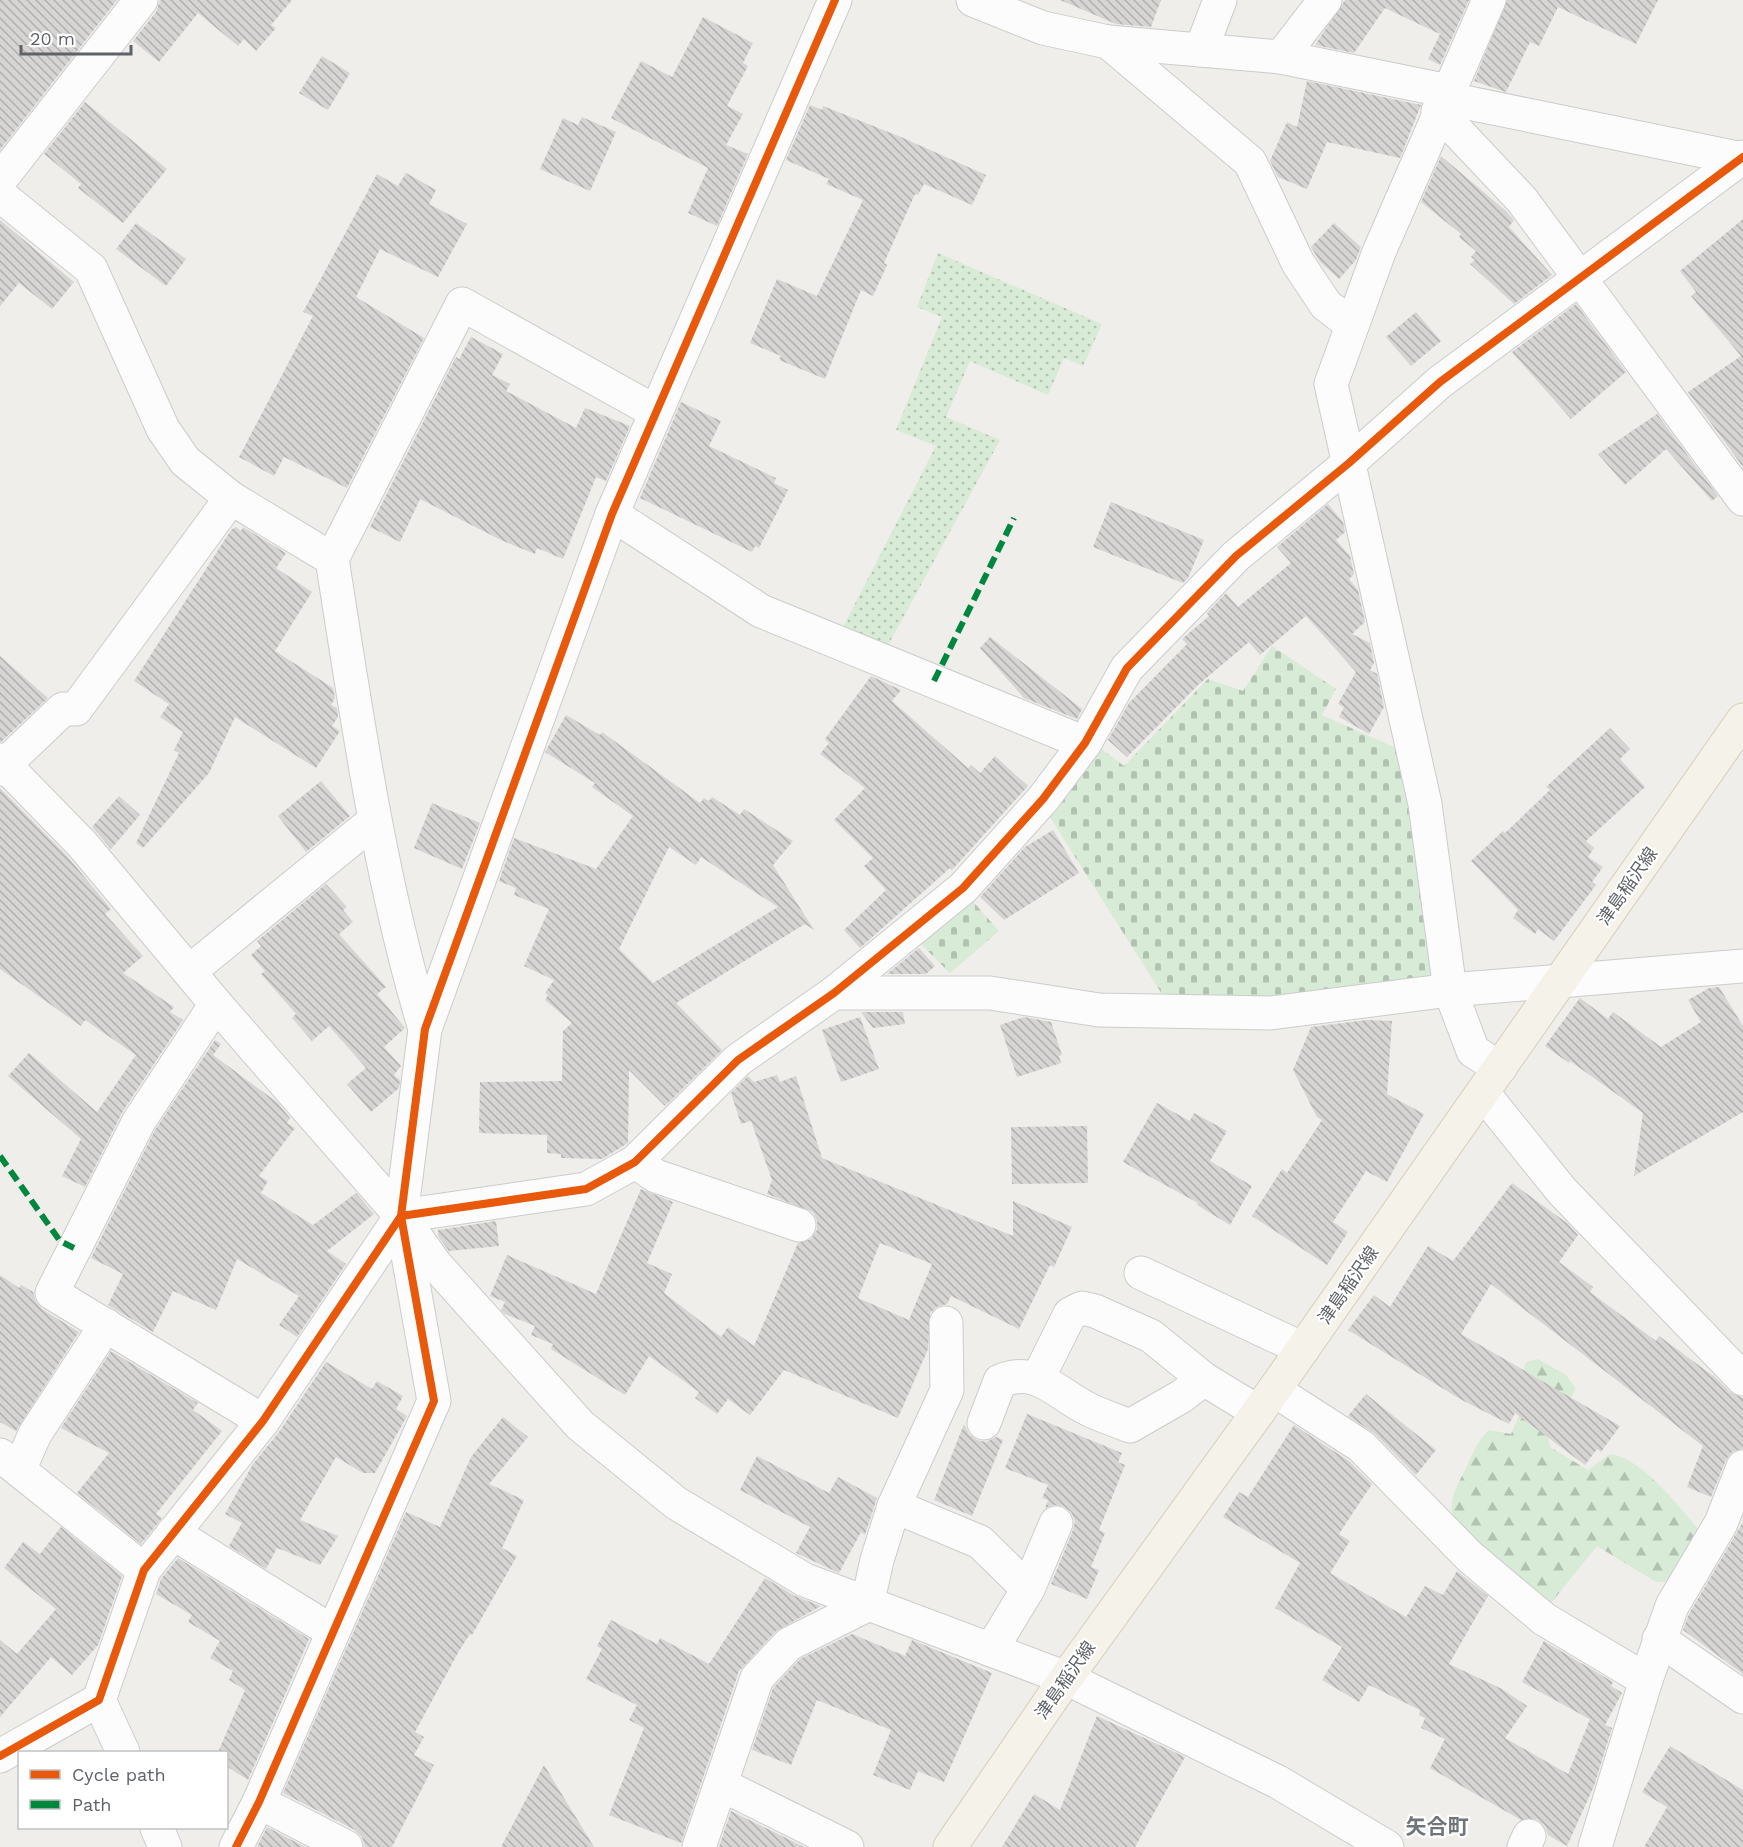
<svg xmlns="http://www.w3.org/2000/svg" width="1743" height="1847" font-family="'Work Sans','Noto Sans JP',sans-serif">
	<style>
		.grass { fill: url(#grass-dots) }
		.forest { fill: url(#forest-firs) }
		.cemetery { fill: url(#cemetery-stones) }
		.building { fill: url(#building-back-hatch); fill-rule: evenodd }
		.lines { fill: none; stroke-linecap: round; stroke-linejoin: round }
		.minor-casing { stroke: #cbcccc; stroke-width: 35 }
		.major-casing { stroke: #d7ceb8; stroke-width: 35 }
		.minor { stroke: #fdfcfc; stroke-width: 33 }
		.major { stroke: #f4f2e9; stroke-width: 33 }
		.quiet { stroke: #00873e; stroke-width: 6; stroke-dasharray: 12 6; stroke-linecap: butt }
		.cycleway-casing { stroke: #fff; stroke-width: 11 }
		.cycleway { stroke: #e8590c; stroke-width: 8 }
		.labels { text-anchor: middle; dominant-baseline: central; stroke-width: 4.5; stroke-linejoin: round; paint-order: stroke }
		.street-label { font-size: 18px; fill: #5f6368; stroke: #fff }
		.quarter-label { font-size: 21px; font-weight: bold; fill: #70757a; stroke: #fff }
	</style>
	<defs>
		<pattern id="grass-dots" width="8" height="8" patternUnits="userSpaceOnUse" patternTransform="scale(1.5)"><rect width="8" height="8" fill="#d8ebd6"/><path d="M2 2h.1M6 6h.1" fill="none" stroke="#b2c2b1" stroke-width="1.8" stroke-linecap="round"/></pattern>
		<pattern id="forest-firs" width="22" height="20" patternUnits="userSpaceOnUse" patternTransform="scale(1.5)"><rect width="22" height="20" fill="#d8ebd6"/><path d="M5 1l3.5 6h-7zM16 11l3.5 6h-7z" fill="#b2c2b1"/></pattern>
		<pattern id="cemetery-stones" width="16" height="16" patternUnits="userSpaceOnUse" patternTransform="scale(1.5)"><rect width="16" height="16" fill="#d8ebd6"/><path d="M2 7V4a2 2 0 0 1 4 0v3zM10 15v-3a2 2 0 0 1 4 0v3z" fill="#b2c2b1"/></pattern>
		<pattern id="building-back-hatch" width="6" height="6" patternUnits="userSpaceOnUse" patternTransform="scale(1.5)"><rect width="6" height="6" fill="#d6d5d3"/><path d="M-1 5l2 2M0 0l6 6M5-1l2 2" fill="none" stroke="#b1b0af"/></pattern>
	</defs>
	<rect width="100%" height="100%" fill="#efeeea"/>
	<polygon class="grass" points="938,253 1102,324 1083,366 1064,358 1048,395 970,361 946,417 1000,440 886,649 842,629 936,446 896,430 942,317 917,307"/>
	<path class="forest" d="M 1538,1359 L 1566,1375 L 1576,1389 L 1548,1435 L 1550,1447 L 1588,1470 L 1610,1454 C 1641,1457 1680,1508 1700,1531 L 1667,1582 L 1656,1582 L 1597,1546 L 1551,1603 C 1530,1587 1457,1536 1452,1513 C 1449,1499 1459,1482 1465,1470 C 1472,1455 1477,1441 1489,1430 L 1511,1434 L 1532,1385 L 1523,1373 L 1526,1362 Z"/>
	<g class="cemetery">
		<polygon points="1272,646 1336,689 1322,715 1405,752 1437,984 1259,1006 1167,1002 1046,811 1096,745 1124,766 1208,679 1243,691"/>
		<polygon points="968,896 999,931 950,973 916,939"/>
	</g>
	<g class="building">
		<polygon points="0,0 117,0 0,150"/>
		<polygon points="160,0 292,0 271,25 276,28 256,51 244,39 238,46 198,13 159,62 133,41 156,12"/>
		<polygon points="1060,0 1161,0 1151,27 1116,24"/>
		<polygon points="1345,0 1469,0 1440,65 1428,59 1440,34 1385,8 1354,53 1315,45"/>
		<polygon points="1507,0 1658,0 1636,44 1558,7 1539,46 1530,42 1506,92 1474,81"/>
		<polygon points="703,17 753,43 743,63 748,66 727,106 743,114 726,145 748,154 717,226 688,213 708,168 611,118 641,61 672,77"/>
		<polygon points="322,56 350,73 328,110 299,93"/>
		<polygon points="1307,81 1421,105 1400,158 1327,142 1307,189 1278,177 1270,161 1287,122 1297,127"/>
		<polygon points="85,102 167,169 123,223 78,188 81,184 44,154"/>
		<polygon points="810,105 822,110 823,106 901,137 986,175 972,205 924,184 918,195 915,194 884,263 887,265 873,296 861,290 825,379 779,360 781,356 750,343 777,279 817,296 863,200 826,184 829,179 786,160"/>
		<polygon points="582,117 616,132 590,191 540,169 563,118 578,125"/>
		<polygon points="1441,156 1506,211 1514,220 1509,227 1552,275 1514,304 1470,264 1475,260 1471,257 1476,251 1459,237 1461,234 1421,202"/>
		<polygon points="406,173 436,190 429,204 467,224 438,277 380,249 356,297 424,338 347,488 284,457 274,476 239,457 313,316 303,312 377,174 398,186"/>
		<polygon points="1743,219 1743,467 1688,392 1741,356 1691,296 1696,292 1680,271"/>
		<polygon points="0,220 74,282 52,309 19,283 0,306"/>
		<polygon points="136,223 186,259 166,286 116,249"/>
		<polygon points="1334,223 1361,247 1356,260 1339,279 1320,262 1311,247"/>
		<polygon points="1576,304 1626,372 1571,419 1512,352"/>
		<polygon points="1416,312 1441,341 1411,366 1386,337"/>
		<polygon points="471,337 503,354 492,375 510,384 506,391 576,428 585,408 630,426 606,481 596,477 563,559 537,548 535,554 501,540 420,499 400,542 370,527 456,357 459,359"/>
		<polygon points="681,402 721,421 709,446 776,478 774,483 788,490 759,548 755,546 752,552 640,498"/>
		<polygon points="1657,414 1718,496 1712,501 1666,449 1625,485 1598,454"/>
		<polygon points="1111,502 1204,540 1188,578 1183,583 1093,547"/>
		<polygon points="1328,504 1343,522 1345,532 1336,540 1350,556 1354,574 1349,579 1358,590 1365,622 1352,634 1370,643 1374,663 1370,670 1377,674 1384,707 1369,734 1339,717 1344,707 1338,704 1356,672 1306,616 1260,655 1249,642 1198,685 1127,757 1108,740 1129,703 1187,644 1182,639 1209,616 1207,613 1226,593 1238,607 1291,563 1277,547"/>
		<polygon points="236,527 241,531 243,527 286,553 276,568 312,592 275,651 333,688 335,698 331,705 337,708 338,717 332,726 340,731 316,768 235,717 209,773 143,848 136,843 179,753 174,750 183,732 160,717 169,704 134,681 231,530"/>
		<polygon points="990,637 1082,709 1077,719 1024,698 980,648"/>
		<polygon points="0,656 48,698 1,742 0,742"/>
		<polygon points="871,676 901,690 892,701 968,768 971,765 980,773 995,756 1028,786 952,870 950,868 860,948 844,930 886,890 864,866 873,858 834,820 865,788 820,754 829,743 825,739"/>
		<path d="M 566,715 L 600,735 L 602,732 L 700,803 L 704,798 L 709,801 L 712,797 L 740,815 L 744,809 L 793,841 L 773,865 L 814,930 L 805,924 L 676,1003 L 722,1050 L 665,1106 L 629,1070 L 628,1143 L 602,1159 L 561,1158 L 561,1154 L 547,1153 L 547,1135 L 479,1133 L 480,1082 L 562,1081 L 563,1031 L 572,1023 L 545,1000 L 548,995 L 545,993 L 554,980 L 524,966 L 549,909 L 514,895 L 516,888 L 499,881 L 514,838 L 596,869 L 633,816 L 592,787 L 595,783 L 545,752 ZM 669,847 L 696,865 L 701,857 L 778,907 L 653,983 L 619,949 Z"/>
		<polygon points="1610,728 1630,749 1620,759 1645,787 1586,841 1594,848 1588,857 1603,867 1592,882 1596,885 1554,941 1538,929 1535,934 1513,918 1518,910 1471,861 1503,831 1505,833 1550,790 1546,787"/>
		<polygon points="321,781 350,816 306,852 278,816"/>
		<polygon points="0,788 68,857 111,909 105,914 143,956 123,973 174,1007 170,1012 183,1020 123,1111 85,1187 62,1176 81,1139 8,1076 29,1053 97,1112 136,1055 85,1020 81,1026 0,969"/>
		<polygon points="119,796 140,815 111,849 92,827"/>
		<polygon points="432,803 480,823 462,869 414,848"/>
		<polygon points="1053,830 1079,873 1004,920 980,897 1025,847"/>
		<polygon points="326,884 347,907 343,910 353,922 339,934 386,987 377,994 405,1028 384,1047 401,1066 394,1075 400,1080 399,1088 371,1112 347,1084 366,1068 329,1026 312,1041 292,1018 296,1014 261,974 265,971 251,955 261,946 257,941"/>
		<polygon points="919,948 935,966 926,974 887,974"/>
		<polygon points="1719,987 1743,1026 1743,1112 1634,1176 1643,1113 1570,1061 1569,1063 1545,1046 1580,998 1608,1019 1613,1012 1661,1047 1701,1022 1688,1000 1709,988"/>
		<polygon points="861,1012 903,1012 905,1024 873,1028"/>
		<polygon points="860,1017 879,1069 841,1082 822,1030"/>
		<polygon points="1024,1017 1051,1022 1062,1055 1059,1056 1061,1063 1017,1077 1000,1025"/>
		<polygon points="1367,1020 1392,1021 1387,1094 1424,1114 1387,1182 1366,1171 1333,1222 1348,1232 1327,1265 1252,1216 1282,1169 1287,1173 1322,1120 1317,1117 1293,1070 1311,1027"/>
		<polygon points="215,1040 221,1044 213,1055 278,1103 290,1118 287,1123 295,1128 259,1176 268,1181 261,1193 313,1225 356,1193 374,1214 327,1251 346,1264 297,1337 279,1325 299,1296 237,1259 216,1310 173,1291 153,1332 108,1305 123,1274 91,1258 155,1130"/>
		<path d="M 777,1075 L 780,1082 L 796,1076 L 822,1158 L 1013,1236 L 1013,1201 L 1072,1227 L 1054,1267 L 1050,1265 L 1019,1329 L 951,1296 L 947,1304 L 937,1307 L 930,1313 L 928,1349 L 898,1418 L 784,1370 L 750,1415 L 728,1399 L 717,1414 L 695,1398 L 699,1392 L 649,1356 L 625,1395 L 551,1349 L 553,1344 L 531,1335 L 535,1326 L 505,1314 L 501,1310 L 505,1302 L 490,1296 L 507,1255 L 596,1294 L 641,1189 L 673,1202 L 647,1263 L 672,1274 L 664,1293 L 721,1337 L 728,1327 L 754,1346 L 798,1243 L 811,1239 L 817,1230 L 817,1221 L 813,1212 L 767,1194 L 772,1180 L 751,1121 L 741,1124 L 731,1093 L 748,1076 L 754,1082 ZM 880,1243 L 932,1264 L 909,1320 L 858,1298 Z"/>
		<polygon points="1157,1103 1190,1121 1194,1113 1227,1131 1210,1161 1252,1186 1230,1225 1197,1205 1198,1203 1123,1162"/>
		<polygon points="1087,1126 1088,1183 1012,1184 1011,1127"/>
		<polygon points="1512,1183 1567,1223 1578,1235 1559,1262 1593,1287 1590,1292 1656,1341 1659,1336 1716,1378 1730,1392 1743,1398 1743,1449 1732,1452 1726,1460 1711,1497 1687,1487 1703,1446 1491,1284 1461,1334 1620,1426 1601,1452 1597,1449 1585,1465 1515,1413 1509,1424 1460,1399 1348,1330 1374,1295 1390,1307 1428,1246 1453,1261"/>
		<polygon points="496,1221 499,1246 449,1251 438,1236 438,1230"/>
		<polygon points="0,1275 19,1288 21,1285 33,1292 36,1302 42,1309 79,1332 16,1431 0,1422"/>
		<polygon points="111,1351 198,1403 193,1410 222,1431 156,1514 162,1518 141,1544 77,1493 109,1453 61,1428"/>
		<polygon points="326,1362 372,1389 377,1381 403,1396 396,1409 407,1416 375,1473 363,1473 336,1457 300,1520 338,1536 320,1565 277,1548 266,1569 229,1546 242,1523 225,1514 253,1464 279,1432"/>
		<polygon points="1366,1394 1436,1450 1416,1475 1374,1433 1348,1416"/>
		<polygon points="1027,1414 1122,1453 1118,1462 1125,1465 1099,1530 1105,1533 1091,1567 1099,1570 1087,1599 1051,1584 1073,1530 1075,1521 1071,1512 1063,1506 1053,1505 1045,1508 1048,1500 1042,1498 1048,1485 1005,1468"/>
		<polygon points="503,1417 528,1437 489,1484 524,1500 502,1548 517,1556 472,1635 470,1634 459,1651 415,1732 424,1737 414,1755 434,1765 392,1847 365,1847 362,1837 355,1830 283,1793 406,1512 440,1527 471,1457"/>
		<polygon points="964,1424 969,1434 977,1440 986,1442 996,1437 1003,1440 972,1516 934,1500"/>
		<polygon points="1294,1425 1349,1461 1372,1484 1339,1534 1350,1541 1330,1573 1406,1617 1425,1586 1443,1595 1457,1571 1488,1596 1449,1664 1502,1689 1527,1706 1505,1738 1568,1774 1590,1719 1593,1721 1522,1682 1544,1641 1613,1682 1611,1686 1622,1693 1605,1725 1612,1728 1594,1786 1567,1846 1548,1835 1545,1826 1537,1819 1521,1820 1430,1768 1445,1739 1421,1728 1425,1718 1419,1715 1420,1710 1369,1685 1359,1702 1322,1680 1342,1647 1275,1608 1300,1563 1223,1517 1239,1492 1248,1497"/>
		<polygon points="757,1456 829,1493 838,1477 877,1498 865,1535 861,1532 839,1573 796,1553 810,1527 740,1490"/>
		<polygon points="1743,1522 1743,1674 1683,1630 1689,1614"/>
		<polygon points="61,1527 122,1576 98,1645 72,1675 51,1657 0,1717 0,1640 17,1654 56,1609 4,1568 23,1542 40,1554"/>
		<polygon points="178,1558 309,1639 248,1780 226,1766 226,1752 218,1752 245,1690 229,1680 233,1671 210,1658 220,1641 188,1622 192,1615 156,1594 161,1579"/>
		<polygon points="765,1578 795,1596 821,1606 776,1631 739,1671 681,1843 609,1815 644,1728 629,1720 637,1705 586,1679 602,1649 597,1646 611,1620 657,1644 660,1638 709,1664"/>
		<polygon points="852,1634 905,1656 912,1640 992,1673 944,1782 918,1771 910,1790 873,1775 891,1730 817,1700 791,1765 752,1750 773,1688 800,1659"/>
		<polygon points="1097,1716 1185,1757 1135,1847 1002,1847 1034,1794 1060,1810"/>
		<polygon points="1670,1746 1743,1790 1743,1847 1644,1847 1667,1807 1642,1792"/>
		<polygon points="544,1765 594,1847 501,1847"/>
		<polygon points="731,1811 782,1836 804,1847 719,1847"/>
		<polygon points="267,1827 305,1847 257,1847"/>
	</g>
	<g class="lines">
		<g class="minor-casing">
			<g id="minor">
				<polyline points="973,0 1043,28 1108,42 1281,57 1448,91"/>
				<polyline points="1489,0 1379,252 1331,384 1425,804 1450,990 1473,1051 1500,1068"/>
				<polyline points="1108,42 1250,162 1298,263 1326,305 1352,325"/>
				<polyline points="1201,50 1220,0"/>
				<polyline points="1281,57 1325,0"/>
				<polyline points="1444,98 1743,159"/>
				<polyline points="1438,111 1522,200 1743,499"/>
				<polyline points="0,180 141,0"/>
				<path d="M 0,195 L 91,269 L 163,429 L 185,461 L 231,498 L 332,559 C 357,717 379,876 425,1029"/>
				<polyline points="612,514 761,611 1085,743"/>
				<polyline points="332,559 462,304 654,411"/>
				<polyline points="0,760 82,844 216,1004 401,1216 436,1265 580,1425 676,1503 805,1580 1066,1678 1278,1782 1387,1847"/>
				<polyline points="0,769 63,709 76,709 231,498"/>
				<polyline points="190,971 374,821"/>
				<polyline points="834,993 990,993 1099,1010 1271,1013 1450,990 1743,966"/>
				<polyline points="216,1004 139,1121 52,1293 263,1421"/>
				<polyline points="1483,1093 1562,1191 1743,1379"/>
				<polyline points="635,1162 656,1176 799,1225"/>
				<polyline points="1141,1273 1303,1349"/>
				<polyline points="1038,1378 1070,1314 1082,1308 1095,1311 1151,1336 1204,1379 1258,1412"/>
				<polyline points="1274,1390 1361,1446 1470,1557 1544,1619 1646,1680"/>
				<path d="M 984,1423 L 1000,1381 C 1037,1366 1055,1392 1086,1408 C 1099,1415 1115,1420 1130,1426 L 1182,1396 L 1204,1379"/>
				<polyline points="0,1455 144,1570"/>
				<polyline points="19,1470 35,1434 106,1325"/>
				<polyline points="894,1506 980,1542 1028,1589"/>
				<polyline points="173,1533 333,1632"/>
				<polyline points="1659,1639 1743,1697"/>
				<polyline points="991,1650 1028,1589 1056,1523"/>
				<polyline points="99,1700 123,1752"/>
				<polyline points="0,1756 99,1700 144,1570 263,1421 401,1216 586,1189 635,1162 738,1060 834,993 963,888 1043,799 1085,743 1127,668 1236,556 1349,463 1440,382 1743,157"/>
				<polyline points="722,1785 847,1847"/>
				<polyline points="259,1802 346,1847"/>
				<polyline points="157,1828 165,1847"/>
				<polyline points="236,1847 259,1802 434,1401 401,1216 425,1029 612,514 835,0"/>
				<polyline points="699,1847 757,1678 789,1644 867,1605 877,1560 894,1506 947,1390 946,1323"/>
				<polyline points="1524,1847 1529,1836"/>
				<polyline points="1595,1847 1646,1680 1672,1606 1721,1523 1743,1467"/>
			</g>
		</g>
		<g class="major-casing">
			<polyline id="major" points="950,1847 1066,1678 1274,1390 1743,720"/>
		</g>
		<use href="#minor" class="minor"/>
		<use href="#major" class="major"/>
		<g class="quiet">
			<polyline points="934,681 1014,518"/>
			<polyline points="0,1156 60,1241 74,1248"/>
		</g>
		<g class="cycleway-casing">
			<g id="cycleway">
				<polyline points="0,1756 99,1700 144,1570 263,1421 401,1216 586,1189 635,1162 738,1060 834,993 963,888 1043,799 1085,743 1127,668 1236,556 1349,463 1440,382 1743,157"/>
				<polyline points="236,1847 259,1802 434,1401 401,1216 425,1029 612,514 835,0"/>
			</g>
		</g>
		<use href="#cycleway" class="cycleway"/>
	</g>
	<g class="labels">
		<g class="street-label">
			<text transform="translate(1627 886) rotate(-55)">津島稲沢線</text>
			<text transform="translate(1348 1285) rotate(-55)">津島稲沢線</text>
			<text transform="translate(1065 1680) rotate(-55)">津島稲沢線</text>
		</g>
		<g class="quarter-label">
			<text x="1437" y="1826">矢合町</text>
		</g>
	</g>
	<rect x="18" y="1751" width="210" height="78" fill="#ffffff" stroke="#bfc1c3" stroke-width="1.5"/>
	<rect x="30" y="1770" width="30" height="9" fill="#e8590c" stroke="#bfc1c3" stroke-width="1.5"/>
	<text x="72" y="1781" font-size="18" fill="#5f6368">Cycle path</text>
	<rect x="30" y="1800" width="30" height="9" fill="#00873e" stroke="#bfc1c3" stroke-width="1.5"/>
	<text x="72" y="1811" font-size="18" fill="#5f6368">Path</text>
	<path d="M21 45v9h110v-9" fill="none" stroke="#5f6368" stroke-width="3"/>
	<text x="30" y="45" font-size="18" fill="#5f6368" stroke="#ffffff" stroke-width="4.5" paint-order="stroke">20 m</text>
</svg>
